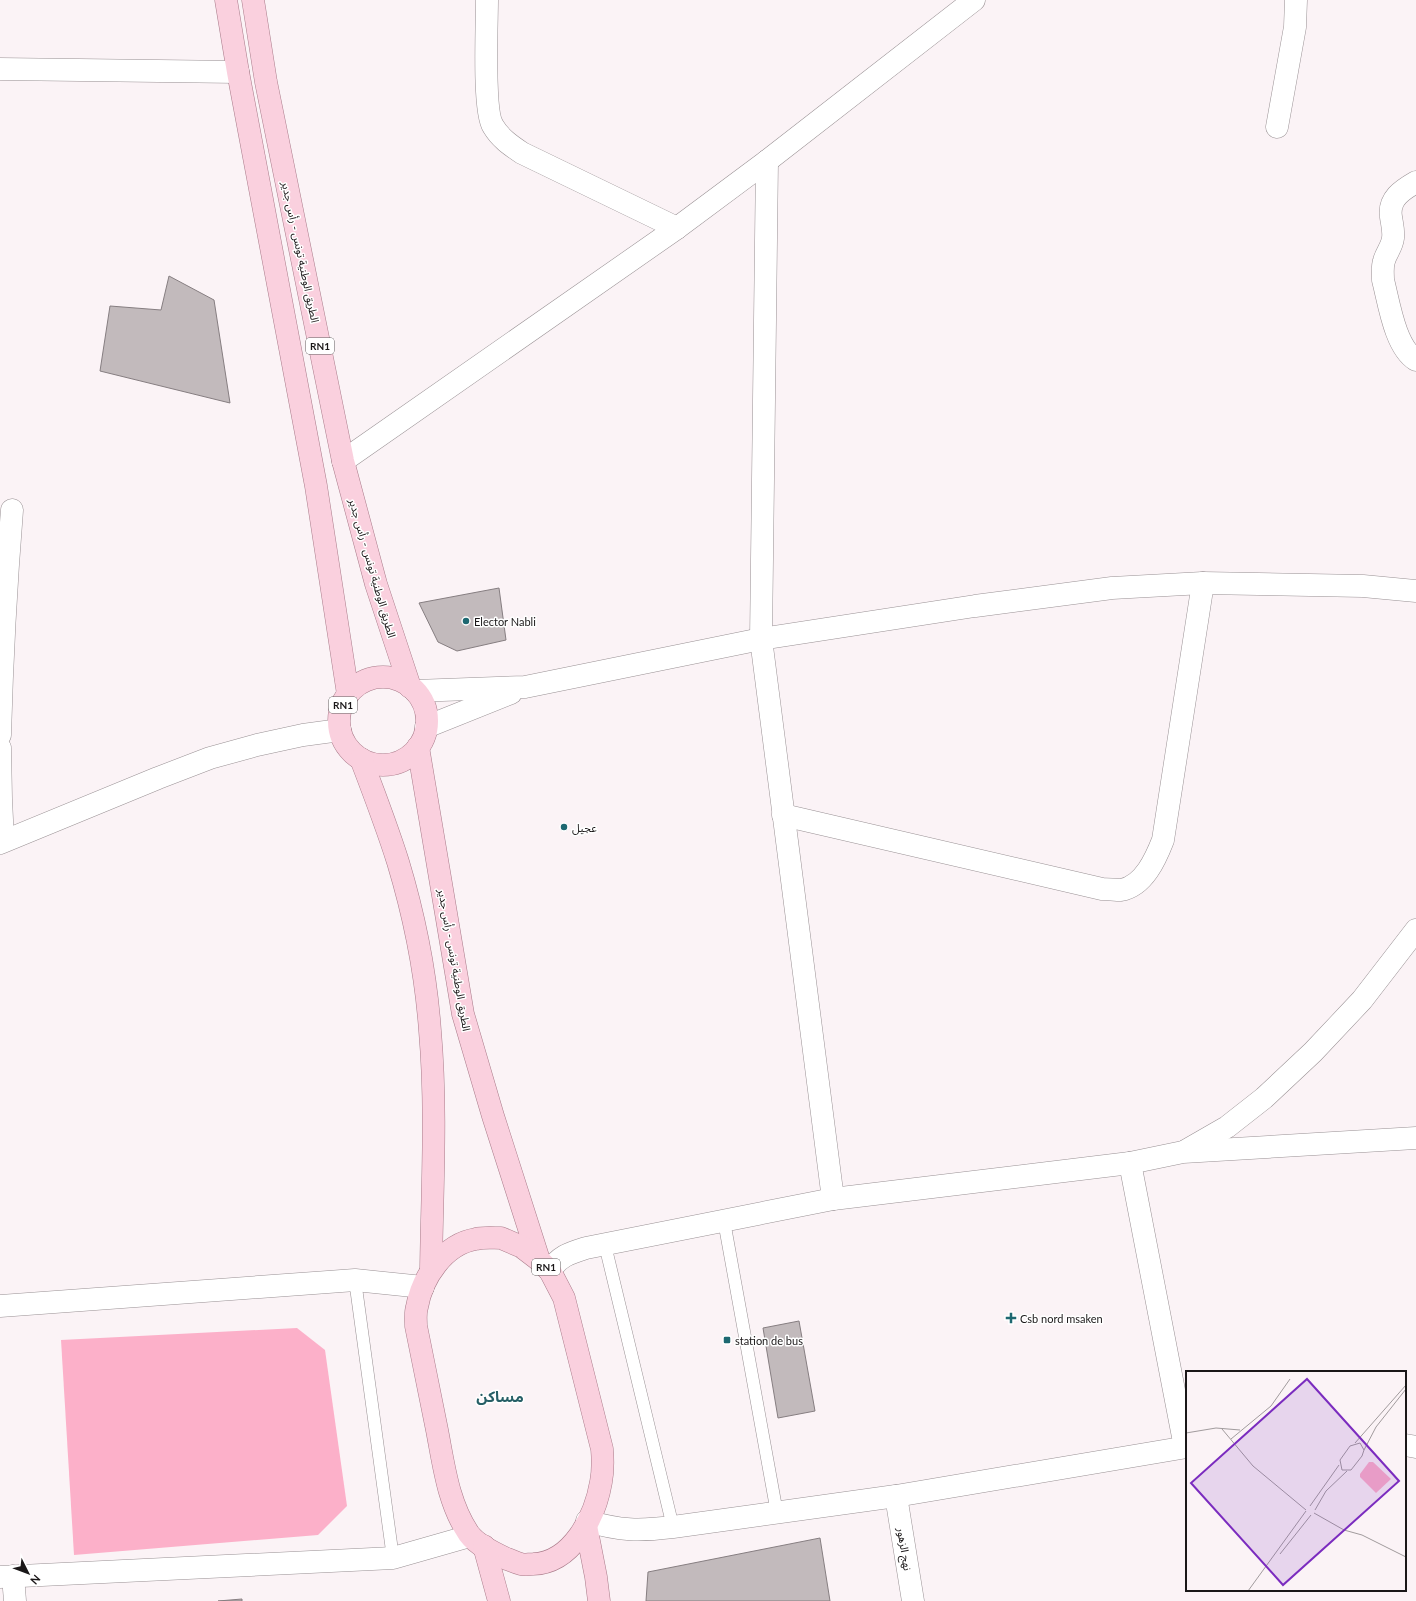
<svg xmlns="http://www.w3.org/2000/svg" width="1416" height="1601" font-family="Lato,'Noto Sans Arabic',sans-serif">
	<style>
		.green { fill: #fcb0c9 }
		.building { fill: #c2babc; stroke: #867e81 }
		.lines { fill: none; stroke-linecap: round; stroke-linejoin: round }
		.service-casing { stroke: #999194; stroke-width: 13 }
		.minor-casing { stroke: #999194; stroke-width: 23 }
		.tertiary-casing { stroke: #999194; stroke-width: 23 }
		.primary-casing { stroke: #a97b8a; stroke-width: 23 }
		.service { stroke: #fff; stroke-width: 12 }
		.minor { stroke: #fff; stroke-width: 22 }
		.tertiary { stroke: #fff; stroke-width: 22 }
		.primary { stroke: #fad0de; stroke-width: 22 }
		.poi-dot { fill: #1d6871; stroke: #fff; stroke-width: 1.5 }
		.labels { text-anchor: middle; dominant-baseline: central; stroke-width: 3; stroke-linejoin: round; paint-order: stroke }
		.shield { fill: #fff; stroke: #5f5d5d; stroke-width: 1 }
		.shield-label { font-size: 10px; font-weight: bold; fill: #1a1718 }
		.street-label { font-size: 11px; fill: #1a1718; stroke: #fff }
		.poi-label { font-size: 11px; fill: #1a1718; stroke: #fff; text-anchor: start }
		.district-label { font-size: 15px; font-weight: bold; fill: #265f66; stroke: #fff }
		.inset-road { fill: none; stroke: #a19b9d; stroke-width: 1 }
		.view { fill: #7b2cbf; fill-opacity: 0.15; stroke: #7b2cbf; stroke-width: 2 }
		.inset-edge { fill: none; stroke: #1a1718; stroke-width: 2 }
	</style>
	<rect width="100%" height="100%" fill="#fbf3f6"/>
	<polygon class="green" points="297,1328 325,1350 347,1506 318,1535 74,1555 61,1340"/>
	<g class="building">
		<polygon points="169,276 214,300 230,403 100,371 110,306 161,310"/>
		<polygon points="499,588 506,640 457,651 438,642 419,603"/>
		<polygon points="799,1321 815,1411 778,1418 763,1328"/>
		<polygon points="820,1538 830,1601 646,1601 648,1572"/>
		<polygon points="242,1599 242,1601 218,1601"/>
	</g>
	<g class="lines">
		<g class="service-casing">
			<g id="service">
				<polyline points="724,1221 777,1513"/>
				<polyline points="605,1245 673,1527"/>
				<polyline points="355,1280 393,1558"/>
			</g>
		</g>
		<g class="minor-casing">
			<g id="minor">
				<path d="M 487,0 C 487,23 483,111 493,126 C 500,138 510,145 522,153 L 677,228"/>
				<polyline points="0,69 238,72"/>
				<polyline points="1277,127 1295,27 1296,0"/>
				<polyline points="767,161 761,639 833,1199"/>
				<path d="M 1416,182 C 1402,190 1388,199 1391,217 C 1392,224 1394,231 1393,238 C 1392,247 1386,253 1384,261 C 1382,267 1383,274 1383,280 C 1389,303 1395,347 1416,360"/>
				<polyline points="343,461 677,228 767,161 974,0"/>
				<path d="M 0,735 C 2,660 6,585 12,510"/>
				<polyline points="0,748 1,799 3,841"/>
				<path d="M 783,815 L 1102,889 C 1108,889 1115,890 1121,890 C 1144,886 1156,858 1163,840 L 1203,583"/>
				<polyline points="1187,1150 1227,1127 1264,1098 1313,1052 1362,1000 1416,930"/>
				<polyline points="1130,1163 1185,1447"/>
				<path d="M 550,1271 C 559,1256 570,1253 586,1248 L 833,1199 L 1130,1163 L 1183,1152 L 1416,1138"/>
				<polyline points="0,1306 355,1280 423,1287"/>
				<polyline points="1405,1445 1416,1447"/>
				<polyline points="896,1496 913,1601"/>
				<path d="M 587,1521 C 621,1531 639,1531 673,1527 L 896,1496 L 1187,1447"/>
				<polyline points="13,1576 15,1601"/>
				<polyline points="0,1577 393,1558 470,1536"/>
			</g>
		</g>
		<g class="tertiary-casing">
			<g id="tertiary">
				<polyline points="415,691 525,687 761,639 975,606 1112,588 1203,583 1363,586 1416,591"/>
				<polyline points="426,727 511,693"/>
				<polyline points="0,843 158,778 210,758 257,745 303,735 340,730"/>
			</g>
		</g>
		<g class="primary-casing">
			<g id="primary">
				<polyline points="226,0 238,72 316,486 348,694"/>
				<polyline points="253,0 266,82 343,461 376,584 410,687"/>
				<circle cx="383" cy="721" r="44"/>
				<polyline points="418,747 463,1014 493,1116 539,1260"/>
				<path d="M 361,759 C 374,793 387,827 398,862 C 414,915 426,975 430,1031 C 437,1111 432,1191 431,1270"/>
				<path d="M 501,1238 L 522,1247 L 539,1260 L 550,1271 L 564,1298 L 602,1449 C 603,1460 603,1471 601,1482 C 595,1517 572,1563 533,1564 C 529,1564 524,1565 521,1564 C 516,1563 511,1560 507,1559 C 494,1553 477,1545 469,1534 C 448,1503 444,1466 437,1430 C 430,1395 423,1361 416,1326 C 416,1320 415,1313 417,1307 C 422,1278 444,1244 476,1239 C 484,1237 493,1238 501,1238 Z"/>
				<polyline points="586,1526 596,1577 599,1601"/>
				<polyline points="484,1546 499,1601"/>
			</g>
		</g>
		<use href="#service" class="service"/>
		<use href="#minor" class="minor"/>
		<use href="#tertiary" class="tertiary"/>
		<use href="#primary" class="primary"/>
	</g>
	<g class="poi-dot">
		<circle cx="466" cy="621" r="4"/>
		<circle cx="564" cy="827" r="4"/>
		<path d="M1009 1312h4v4h4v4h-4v4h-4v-4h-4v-4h4z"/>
		<rect x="723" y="1336" width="8" height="8" rx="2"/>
	</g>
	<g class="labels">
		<g class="shield">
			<rect x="306" y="338" width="28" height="16" rx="3"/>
			<rect x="329" y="697" width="28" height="16" rx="3"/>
			<rect x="532" y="1259" width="28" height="16" rx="3"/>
		</g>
		<g class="shield-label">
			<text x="320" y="346">RN1</text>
			<text x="343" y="705">RN1</text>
			<text x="546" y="1267">RN1</text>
		</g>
		<g class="street-label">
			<text transform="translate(301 252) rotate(78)">الطريق الوطنية تونس - رأس جدير</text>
			<text transform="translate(373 568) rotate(74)">الطريق الوطنية تونس - رأس جدير</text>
			<text transform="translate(455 960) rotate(80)">الطريق الوطنية تونس - رأس جدير</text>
			<text transform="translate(905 1549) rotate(81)">نهج الزهور</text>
		</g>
		<g class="poi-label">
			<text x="474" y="621">Elector Nabli</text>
			<text x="572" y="827">عجيل</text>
			<text x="1020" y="1318">Csb nord msaken</text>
			<text x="735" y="1340">station de bus</text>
		</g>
		<g class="district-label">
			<text x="500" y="1396">مساكن</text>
		</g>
	</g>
	<g transform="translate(1186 1371)">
		<rect width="220" height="220" fill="#fbf3f6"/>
		<path d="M 183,91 L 187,91 L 205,108 L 190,122 L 174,106 L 174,103 Z" fill="#fcb0c9"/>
		<path class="inset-road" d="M 36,58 L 67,95 L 120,139M 0,62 L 30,57 L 54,59M 45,68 L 85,35 L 104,8M 169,72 L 220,14M 174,72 L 178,79 L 176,85 L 165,99 L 156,99 L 154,89 L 164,75 ZM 178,79 L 190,56 L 220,18M 124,135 L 153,94M 129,139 L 140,120 L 161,100M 128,142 L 158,159 L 176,164 L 220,186M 94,183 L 125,144M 62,220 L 120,140"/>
		<path class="view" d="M 121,8 L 213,110 L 97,214 L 5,112 Z"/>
		<rect width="220" height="220" class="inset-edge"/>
	</g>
	<g transform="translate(28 1573) rotate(132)" stroke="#ffffff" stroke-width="3" paint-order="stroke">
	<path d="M0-3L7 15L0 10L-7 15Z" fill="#1a1718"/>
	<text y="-6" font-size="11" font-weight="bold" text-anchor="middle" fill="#1a1718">N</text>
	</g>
</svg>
